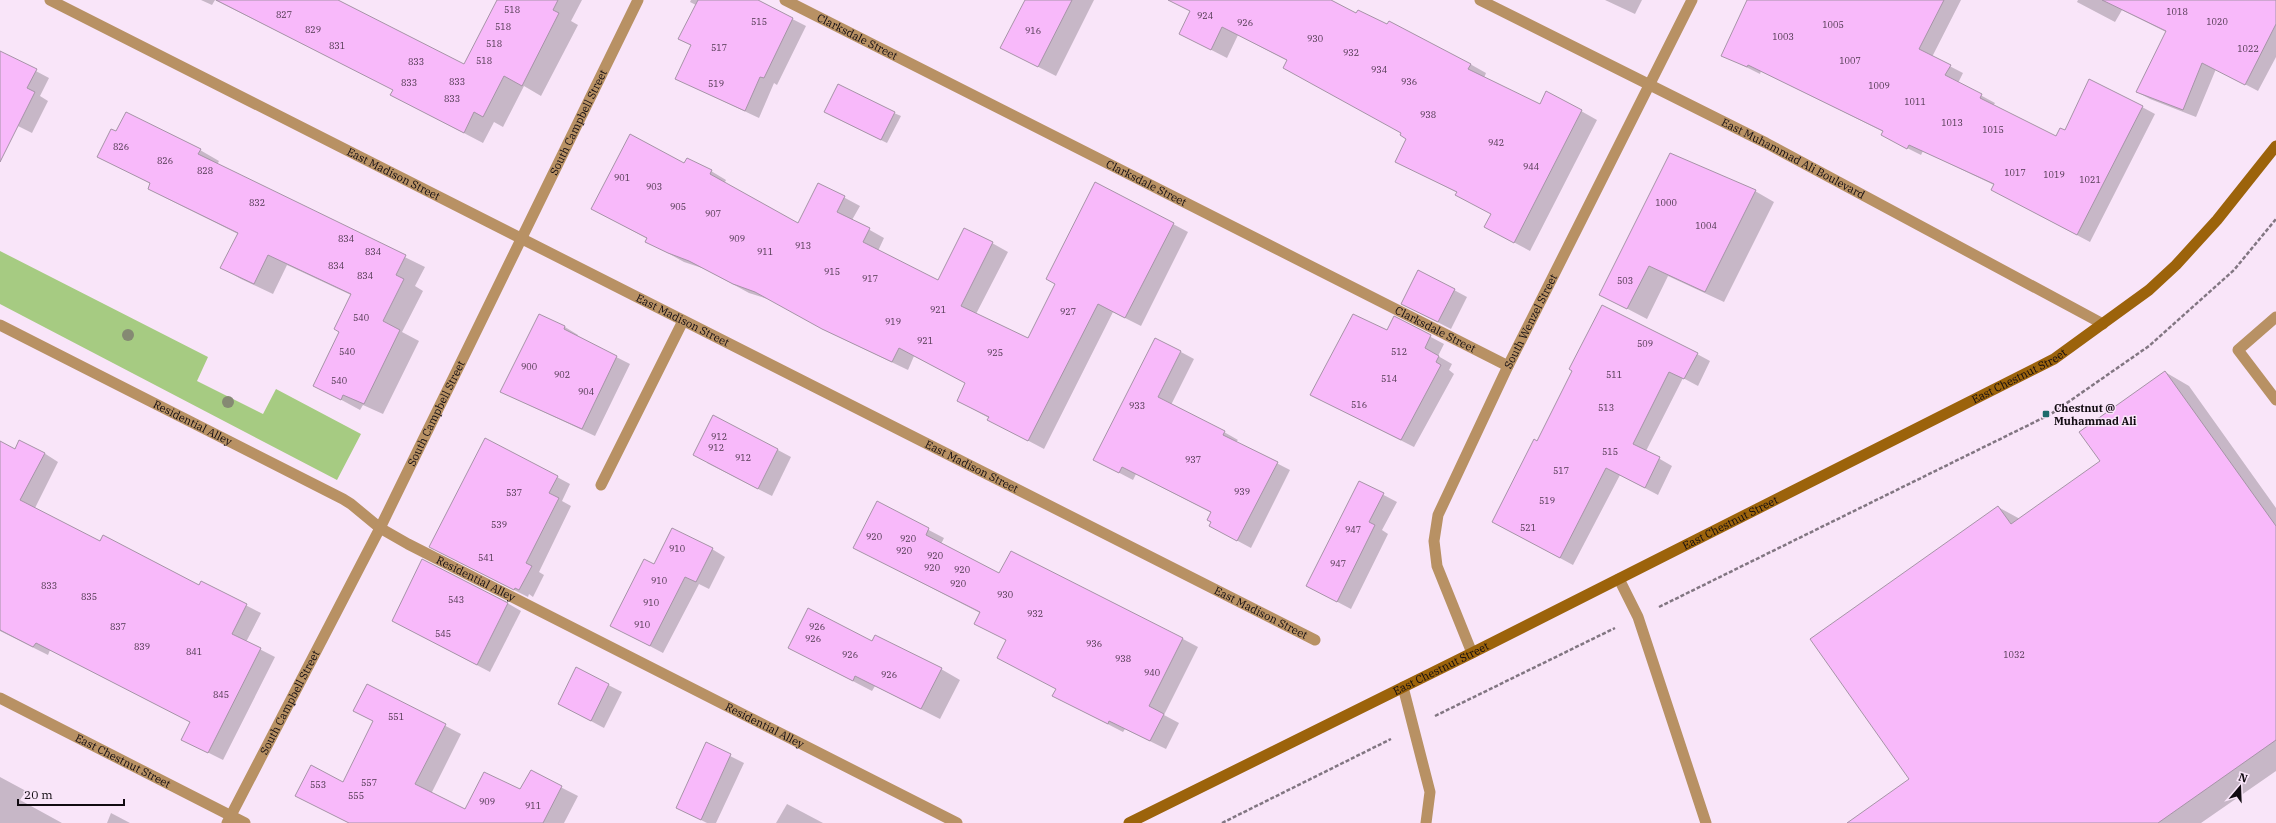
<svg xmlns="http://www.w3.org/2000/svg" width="2276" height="823" font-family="'IBM Plex Serif',serif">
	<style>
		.green { fill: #a6cb82 }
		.shadow { fill: #0003 }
		.building { fill: #f8b9fa; stroke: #a694a7 }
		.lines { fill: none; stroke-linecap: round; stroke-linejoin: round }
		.path { stroke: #827682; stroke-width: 2.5; stroke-dasharray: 4 2; stroke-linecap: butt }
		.service { stroke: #b89164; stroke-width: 11 }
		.minor { stroke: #b89164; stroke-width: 11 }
		.tertiary { stroke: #b89164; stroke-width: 11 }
		.secondary { stroke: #9c630b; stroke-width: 11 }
		.tree { fill: #858973 }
		.poi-dot { fill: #1d6a6c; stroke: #f9e5f9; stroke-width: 1.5 }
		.labels { text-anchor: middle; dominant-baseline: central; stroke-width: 3; stroke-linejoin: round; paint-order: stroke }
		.number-label { font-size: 9px; fill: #4b364b }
		.street-label { font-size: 11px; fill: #110b11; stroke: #f9e5f9 }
		.poi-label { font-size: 11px; font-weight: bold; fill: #110b11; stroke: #f9e5f9; text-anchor: start }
	</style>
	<rect width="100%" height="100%" fill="#f9e5f9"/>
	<polygon class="green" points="0,251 208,357 197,381 263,414 276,389 361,434 337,480 0,304"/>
	<g class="shadow">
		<polygon points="201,0 215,0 212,5"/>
		<polygon points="215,0 335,0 465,65 498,0 582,0 571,21 578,25 541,96 524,86 503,127 494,122 483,143 391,95 394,90"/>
		<polygon points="691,0 755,0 806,26 777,85 774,83 759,118 676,79 692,46 679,39 696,5 690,2"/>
		<polygon points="1026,0 1094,0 1056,76 1019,57"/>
		<polygon points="1197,0 1327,0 1470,64 1486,73 1484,78 1540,105 1581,111 1597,120 1530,251 1485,227 1492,214 1458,193 1396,161 1408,139 1402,133 1288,61 1238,35 1227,58 1196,42"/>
		<polygon points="1605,0 1642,0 1635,14"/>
		<polygon points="1748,0 1961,0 1932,57 1963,73 1958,83 1995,103 1993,106 2056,137 2065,131 2142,107 2155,114 2090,242 2005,197 1994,185 1923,151 1921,155 1895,142 1884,132 1761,71 1760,74 1722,55"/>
		<polygon points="2078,0 2270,0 2276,3 2276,57 2258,91 2216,69 2196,117 2150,99 2137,92 2166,32 2122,10 2115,22 2077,2"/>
		<polygon points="0,52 49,78 40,96 48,101 32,133 0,117"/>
		<polygon points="894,113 901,116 887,143 832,116"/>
		<polygon points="200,150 219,161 217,165 425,267 415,286 423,291 402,332 419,341 383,414 363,405 360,410 314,385 340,331 351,295 287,265 273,294 241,279 222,268 238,234 168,199 149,188 151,184 98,156"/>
		<polygon points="685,164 711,171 726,180 724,184 799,224 819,184 860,206 852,220 884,238 878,251 939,281 965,230 992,243 1008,252 976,314 1029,339 1173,224 1188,232 1141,326 1113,312 1044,449 1004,428 989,418 958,401 966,383 914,356 908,370 839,337 771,300 749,293 705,269 684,262 646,241 648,239 592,209"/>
		<polygon points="1755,191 1774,202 1724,302 1668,276 1647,319 1601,295"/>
		<polygon points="1454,290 1467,297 1451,329 1402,304"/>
		<polygon points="540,315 565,327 578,335 577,337 630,364 595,436 501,392"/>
		<polygon points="1395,318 1444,344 1438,356 1452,364 1449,370 1454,374 1414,447 1325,402 1388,332"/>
		<polygon points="1181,352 1194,359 1171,405 1224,432 1238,440 1236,442 1290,470 1251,548 1223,533 1212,522 1212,513 1136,474 1133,480 1108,467"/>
		<polygon points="1697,354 1710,361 1698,386 1683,378 1646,451 1672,466 1658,495 1620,475 1573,565 1493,522 1538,442"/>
		<polygon points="2165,372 2189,386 2276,508 2276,771 2201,823 1848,823 1910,779 1998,507 2020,519 2101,461"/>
		<polygon points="714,416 791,457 772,496 707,463"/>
		<polygon points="0,442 15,450 44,453 58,462 35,508 100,542 199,586 201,582 261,613 246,642 275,657 223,760 183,740 191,722 50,650 48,655 0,631"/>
		<polygon points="557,477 570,484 562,501 571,506 539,572 544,575 533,597 529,594 528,597 443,554"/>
		<polygon points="1359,482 1397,502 1382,530 1388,534 1351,609 1307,586"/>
		<polygon points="877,503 944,538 941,544 1000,575 1183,639 1198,647 1164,715 1179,723 1166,749 1125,729 1123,732 1069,704 1057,689 1007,640 975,624 980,613 855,548"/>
		<polygon points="712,549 725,557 709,589 699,584 663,653 625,633 655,565"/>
		<polygon points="507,603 521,611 490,672 393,621"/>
		<polygon points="789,648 941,669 960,680 940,719 875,686 872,691"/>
		<polygon points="577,669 622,692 604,728 559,704"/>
		<polygon points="367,685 461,734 431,794 465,811 521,791 531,772 578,796 564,823 349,823 297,796 344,783 373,721 354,711"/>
		<polygon points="706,744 744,763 716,823 707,823 677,808"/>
		<polygon points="0,777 26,791 20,800 62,823 0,823"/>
		<polygon points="787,804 823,823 776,823"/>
		<polygon points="111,813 130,823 107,823"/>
	</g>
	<g class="building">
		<polygon points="216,0 338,0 464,64 497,0 558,0 553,10 559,13 522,86 504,76 483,117 474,112 464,133 390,95 393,90"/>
		<polygon points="698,0 758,0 793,18 764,78 760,77 745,111 675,79 691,45 678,39"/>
		<polygon points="1025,0 1072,0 1038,67 1000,48"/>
		<polygon points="1168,0 1331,0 1356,13 1358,10 1387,24 1389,21 1471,64 1468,69 1540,104 1546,91 1582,110 1514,243 1484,227 1491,214 1455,195 1457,192 1395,162 1406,139 1400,135 1401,133 1283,68 1287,60 1222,27 1211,50 1179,34 1190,11"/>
		<polygon points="1747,0 1944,0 1919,49 1951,65 1945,75 1982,94 1980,98 2056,136 2060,128 2065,130 2089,79 2143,106 2077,235 1991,190 1994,184 1909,145 1907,149 1881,135 1883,131 1748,65 1747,67 1721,56"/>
		<polygon points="2102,0 2276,0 2276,24 2245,85 2202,63 2183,110 2136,92 2166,31"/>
		<polygon points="0,51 37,69 27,88 35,92 0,162"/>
		<polygon points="838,84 895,112 881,140 824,112"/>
		<polygon points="126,112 201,149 198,154 406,255 396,275 404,279 383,321 400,330 364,404 343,395 341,400 313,386 339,332 334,329 351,294 268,255 254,284 220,268 238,233 148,189 150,183 97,157 111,129 116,131"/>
		<polygon points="630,134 684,163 687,158 712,170 710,174 798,223 818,183 845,196 837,212 870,228 863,242 938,280 964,228 993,242 961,306 1028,338 1055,284 1046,279 1095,182 1174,223 1125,318 1098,304 1028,441 987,420 989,417 957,401 965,383 899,348 892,362 822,329 755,292 733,284 689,261 668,253 645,242 647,238 591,209"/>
		<polygon points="1670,153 1756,190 1705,292 1649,266 1627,309 1599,295"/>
		<polygon points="1418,270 1455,289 1438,322 1401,304"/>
		<polygon points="1602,305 1698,353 1684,379 1669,372 1633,444 1660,457 1645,488 1606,468 1560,558 1492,522 1534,439 1537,441 1572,371 1569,369"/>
		<polygon points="539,314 565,326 564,329 617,356 582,429 500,392"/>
		<polygon points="1353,314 1387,330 1394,316 1431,335 1425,348 1439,356 1436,362 1441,365 1401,440 1310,395"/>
		<polygon points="1155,338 1181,351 1158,397 1225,431 1223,435 1278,462 1237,541 1209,526 1211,522 1207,520 1211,512 1122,467 1119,473 1093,460"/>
		<polygon points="2165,371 2276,526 2276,740 2158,823 1847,823 1909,779 1810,639 1998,506 2011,524 2100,461 2079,432"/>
		<polygon points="713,415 778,449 758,489 693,455"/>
		<polygon points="485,438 558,476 549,493 559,498 526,563 532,566 519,590 515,588 514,590 429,547"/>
		<polygon points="19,440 45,453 20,500 100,541 103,535 199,585 201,581 247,604 232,634 261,648 208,753 181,740 190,722 36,643 33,647 0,630 0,441 15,449"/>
		<polygon points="1359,481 1384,493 1369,522 1375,525 1337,602 1306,586"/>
		<polygon points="877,501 929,528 926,535 999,573 1011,551 1183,638 1149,706 1164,714 1150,741 1109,721 1108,724 1052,696 1056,689 997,658 1006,640 974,624 980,612 853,548"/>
		<polygon points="672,528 713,548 696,582 685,577 650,646 610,626 644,559 654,564"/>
		<polygon points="422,559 508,603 477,665 392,621"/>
		<polygon points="808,608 872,641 875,635 942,668 921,709 855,676 853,681 788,648"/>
		<polygon points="576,667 609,684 591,721 558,704"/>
		<polygon points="367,684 446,724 415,784 465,809 484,772 520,789 531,770 562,786 543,823 349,823 295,796 311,765 343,782 373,721 353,711"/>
		<polygon points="706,742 731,754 701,820 676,808"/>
	</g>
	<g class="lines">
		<g class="path">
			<polyline points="1659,607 2051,414 2149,346 2234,270 2276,219"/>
			<polyline points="1435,716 1615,628"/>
			<polyline points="1222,823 1391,739"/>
		</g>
		<g class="service">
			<polyline points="2276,317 2238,350 2276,400"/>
			<path id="s1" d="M 0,325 L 343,499 L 351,504 L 380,528 L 408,544 L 957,823"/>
			<polyline points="601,485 683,321"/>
			<polyline points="1619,579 1638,617 1706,823"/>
			<polyline points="1403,687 1430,792 1426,823"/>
		</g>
		<g class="minor">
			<path id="s2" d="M 50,0 L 1315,640"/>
			<path id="s3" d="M 785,0 L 1508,366"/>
			<path id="s4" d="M 1472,653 L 1437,566 L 1434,541 L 1438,515 L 1508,366 L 1692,0"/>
			<path id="s5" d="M 227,823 L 380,528 L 638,0"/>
		</g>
		<g class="tertiary">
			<path id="s6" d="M 1480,0 L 1766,143 L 2103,324"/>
			<path id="s7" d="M 0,698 L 245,823"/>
		</g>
		<path class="secondary" id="s8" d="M 1129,823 L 1472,653 L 2054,359 L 2149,290 L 2176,265 L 2217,220 L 2276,146"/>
	</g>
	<g class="tree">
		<circle cx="128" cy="335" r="6"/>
		<circle cx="228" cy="402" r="6"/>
	</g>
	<rect class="poi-dot" x="2042" y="410" width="8" height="8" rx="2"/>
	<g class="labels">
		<g class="number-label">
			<text x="512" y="9">518</text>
			<text x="2177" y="11">1018</text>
			<text x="284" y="14">827</text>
			<text x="1205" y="15">924</text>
			<text x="759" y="21">515</text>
			<text x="2217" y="21">1020</text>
			<text x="1245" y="22">926</text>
			<text x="1833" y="24">1005</text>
			<text x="503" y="26">518</text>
			<text x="313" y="29">829</text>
			<text x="1033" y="30">916</text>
			<text x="1783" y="36">1003</text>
			<text x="1315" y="38">930</text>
			<text x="494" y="43">518</text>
			<text x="337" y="45">831</text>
			<text x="719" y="47">517</text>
			<text x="2248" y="48">1022</text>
			<text x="1351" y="52">932</text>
			<text x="484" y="60">518</text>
			<text x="1850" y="60">1007</text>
			<text x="416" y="61">833</text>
			<text x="1379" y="69">934</text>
			<text x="457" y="81">833</text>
			<text x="1409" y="81">936</text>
			<text x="409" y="82">833</text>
			<text x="716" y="83">519</text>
			<text x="1879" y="85">1009</text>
			<text x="452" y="98">833</text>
			<text x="1915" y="101">1011</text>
			<text x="1428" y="114">938</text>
			<text x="1952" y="122">1013</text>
			<text x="1993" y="129">1015</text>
			<text x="1496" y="142">942</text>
			<text x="121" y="146">826</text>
			<text x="165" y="160">826</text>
			<text x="1531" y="166">944</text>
			<text x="205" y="170">828</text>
			<text x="2015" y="172">1017</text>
			<text x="2054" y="174">1019</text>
			<text x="622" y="177">901</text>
			<text x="2090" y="179">1021</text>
			<text x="654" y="186">903</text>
			<text x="257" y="202">832</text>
			<text x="1666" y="202">1000</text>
			<text x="678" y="206">905</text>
			<text x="713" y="213">907</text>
			<text x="1706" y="225">1004</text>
			<text x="346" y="238">834</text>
			<text x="737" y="238">909</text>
			<text x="803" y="245">913</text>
			<text x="373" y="251">834</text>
			<text x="765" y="251">911</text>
			<text x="336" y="265">834</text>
			<text x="832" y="271">915</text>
			<text x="365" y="275">834</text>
			<text x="870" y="278">917</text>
			<text x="1625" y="280">503</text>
			<text x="938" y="309">921</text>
			<text x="1068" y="311">927</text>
			<text x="361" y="317">540</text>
			<text x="893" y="321">919</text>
			<text x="925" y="340">921</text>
			<text x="1645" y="343">509</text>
			<text x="347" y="351">540</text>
			<text x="1399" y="351">512</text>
			<text x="995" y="352">925</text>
			<text x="529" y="366">900</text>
			<text x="562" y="374">902</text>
			<text x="1614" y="374">511</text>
			<text x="1389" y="378">514</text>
			<text x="339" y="380">540</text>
			<text x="586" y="391">904</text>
			<text x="1359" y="404">516</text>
			<text x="1137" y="405">933</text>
			<text x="1606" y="407">513</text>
			<text x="719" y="436">912</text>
			<text x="716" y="447">912</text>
			<text x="1610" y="451">515</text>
			<text x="743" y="457">912</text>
			<text x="1193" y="459">937</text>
			<text x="1561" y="470">517</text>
			<text x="1242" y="491">939</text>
			<text x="514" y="492">537</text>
			<text x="1547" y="500">519</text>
			<text x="499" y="524">539</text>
			<text x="1528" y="527">521</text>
			<text x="1353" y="529">947</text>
			<text x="874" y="536">920</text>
			<text x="908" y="538">920</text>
			<text x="677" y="548">910</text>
			<text x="904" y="550">920</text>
			<text x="935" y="555">920</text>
			<text x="486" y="557">541</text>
			<text x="1338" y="563">947</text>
			<text x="932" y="567">920</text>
			<text x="962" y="569">920</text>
			<text x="659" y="580">910</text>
			<text x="958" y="583">920</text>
			<text x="49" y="585">833</text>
			<text x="1005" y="594">930</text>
			<text x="89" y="596">835</text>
			<text x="456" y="599">543</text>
			<text x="651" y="602">910</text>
			<text x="1035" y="613">932</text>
			<text x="642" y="624">910</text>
			<text x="118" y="626">837</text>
			<text x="817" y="626">926</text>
			<text x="443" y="633">545</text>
			<text x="813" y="638">926</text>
			<text x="1094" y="643">936</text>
			<text x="142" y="646">839</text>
			<text x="194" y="651">841</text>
			<text x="850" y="654">926</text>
			<text x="2014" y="654">1032</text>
			<text x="1123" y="658">938</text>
			<text x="1152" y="672">940</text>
			<text x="889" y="674">926</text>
			<text x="221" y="694">845</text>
			<text x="396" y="716">551</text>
			<text x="369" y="782">557</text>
			<text x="318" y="784">553</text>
			<text x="356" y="795">555</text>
			<text x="487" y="801">909</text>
			<text x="533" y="805">911</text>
		</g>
		<g class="street-label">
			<text stroke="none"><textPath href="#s3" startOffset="81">Clarksdale Street</textPath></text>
			<text stroke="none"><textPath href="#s5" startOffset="784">South Campbell Street</textPath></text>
			<text stroke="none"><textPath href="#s6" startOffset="351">East Muhammad Ali Boulevard</textPath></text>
			<text stroke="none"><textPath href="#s2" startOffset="385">East Madison Street</textPath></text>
			<text stroke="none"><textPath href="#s3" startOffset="405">Clarksdale Street</textPath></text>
			<text stroke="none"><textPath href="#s2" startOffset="709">East Madison Street</textPath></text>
			<text stroke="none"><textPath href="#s4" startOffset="360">South Wenzel Street</textPath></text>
			<text stroke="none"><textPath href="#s3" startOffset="729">Clarksdale Street</textPath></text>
			<text stroke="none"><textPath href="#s8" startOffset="996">East Chestnut Street</textPath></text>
			<text stroke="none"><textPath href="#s5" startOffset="460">South Campbell Street</textPath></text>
			<text stroke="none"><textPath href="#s1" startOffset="216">Residential Alley</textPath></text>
			<text stroke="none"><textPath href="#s2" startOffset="1033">East Madison Street</textPath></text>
			<text stroke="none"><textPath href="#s8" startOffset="672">East Chestnut Street</textPath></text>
			<text stroke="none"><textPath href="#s1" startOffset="540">Residential Alley</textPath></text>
			<text stroke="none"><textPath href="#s2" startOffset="1357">East Madison Street</textPath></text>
			<text stroke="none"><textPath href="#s8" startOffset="348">East Chestnut Street</textPath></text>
			<text stroke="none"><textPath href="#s5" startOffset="136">South Campbell Street</textPath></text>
			<text stroke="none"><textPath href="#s1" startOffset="864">Residential Alley</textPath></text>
			<text stroke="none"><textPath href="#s7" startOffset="138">East Chestnut Street</textPath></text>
		</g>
		<g class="poi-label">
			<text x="2054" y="408">Chestnut @<tspan x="2054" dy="13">Muhammad Ali</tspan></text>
		</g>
	</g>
	<g transform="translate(2240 787) rotate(19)" stroke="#f9e5f9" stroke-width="3" paint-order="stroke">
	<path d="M0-3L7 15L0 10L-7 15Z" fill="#110b11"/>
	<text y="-6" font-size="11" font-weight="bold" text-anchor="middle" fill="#110b11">N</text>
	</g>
	<path d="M18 799v6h106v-6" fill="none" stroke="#110b11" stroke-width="2"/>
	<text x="24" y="799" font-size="12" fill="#110b11" stroke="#f9e5f9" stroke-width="3" paint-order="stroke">20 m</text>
</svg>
